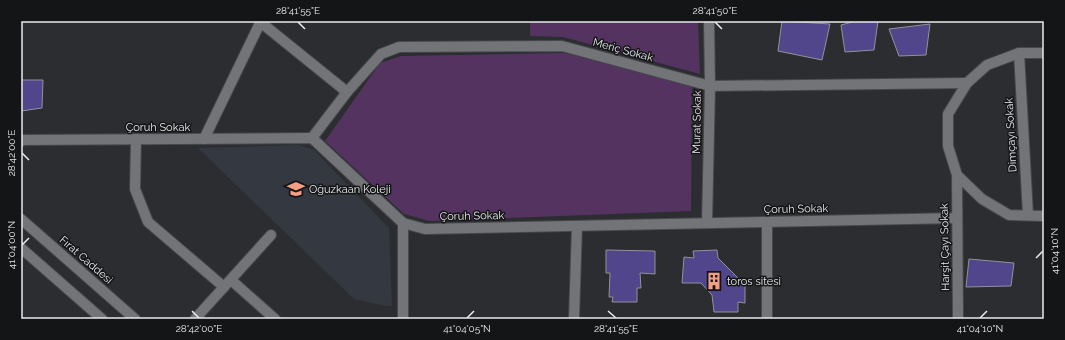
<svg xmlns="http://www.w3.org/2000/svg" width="1065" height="340" font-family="Raleway,sans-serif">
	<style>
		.built { fill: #343840 }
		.green { fill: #543360 }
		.building { fill: #51458c; stroke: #939296 }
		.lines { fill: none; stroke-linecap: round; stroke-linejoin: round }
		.street-casing { stroke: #46484b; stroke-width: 12 }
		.secondary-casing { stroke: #46484b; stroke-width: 12 }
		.street { stroke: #727478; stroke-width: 10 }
		.secondary { stroke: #727478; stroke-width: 10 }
		.ticks { fill: none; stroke: #e9eaec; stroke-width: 1.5 }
		.labels { text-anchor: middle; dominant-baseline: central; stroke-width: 3; stroke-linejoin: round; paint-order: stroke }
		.street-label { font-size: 11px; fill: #e9eaec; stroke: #141516 }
		.poi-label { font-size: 11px; fill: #e9eaec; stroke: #141516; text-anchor: start }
		.neatline { fill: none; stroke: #e9eaec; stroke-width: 1.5 }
		.ticks-label { font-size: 10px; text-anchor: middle; fill: #e9eaec }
	</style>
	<rect width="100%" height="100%" fill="#2b2d30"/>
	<polygon class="built" points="299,145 314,150 389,228 392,306 385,306 354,299 198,148"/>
	<g class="green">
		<polygon points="530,21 698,21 700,74 563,37 530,36"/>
		<polygon points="565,53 692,86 691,211 430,221 404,214 325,141 380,63 401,56"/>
	</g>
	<g class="building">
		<polygon points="782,21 830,24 822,60 778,51"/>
		<polygon points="856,21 878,21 874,50 845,52 841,25"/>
		<polygon points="930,24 926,55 899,56 889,29"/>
		<polygon points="21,80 43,80 42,108 21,111"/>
		<polygon points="606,250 655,251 655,274 640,273 641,288 637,288 637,302 612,302 613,297 609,297 610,273 606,273"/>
		<polygon points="717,250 718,258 739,279 745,279 745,303 738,302 738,312 714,312 712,295 701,283 682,283 684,257 694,258 693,251"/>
		<polygon points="969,259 1014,263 1011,286 966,287"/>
	</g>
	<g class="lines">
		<g class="street-casing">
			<g id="street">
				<polyline points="259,21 347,92"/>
				<polyline points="1019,53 1028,215"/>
				<polyline points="1044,53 1019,53 987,65 967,83 948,114 948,146 957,175 982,199 1009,215 1044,216"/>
				<polyline points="312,138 347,92 381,54 399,47 562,46 710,86 967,83"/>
				<polyline points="136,139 135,189 148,222 224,287"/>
				<polyline points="204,139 261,21"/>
				<polyline points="21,140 312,138 403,223 425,229 957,218"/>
				<polyline points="957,175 958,319"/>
				<polyline points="707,223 710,86 709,21"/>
				<polyline points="231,280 275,319"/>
				<polyline points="195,319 271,235"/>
				<polyline points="403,319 403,223"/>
				<polyline points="574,319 577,226"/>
				<polyline points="767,319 767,222"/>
			</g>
		</g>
		<g class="secondary-casing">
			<g id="secondary">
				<polyline points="21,141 24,140"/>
				<polyline points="21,219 135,319"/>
				<polyline points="21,248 102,319"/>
			</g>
		</g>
		<use href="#street" class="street"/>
		<use href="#secondary" class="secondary"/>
	</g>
	<path class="ticks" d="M 298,22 L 305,29M 715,22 L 722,29M 22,153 L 29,160M 22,245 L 29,238M 1036,258 L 1043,251M 192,311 L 199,318M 608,311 L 616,318M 467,318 L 474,311M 980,318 L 987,311"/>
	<defs>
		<g id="school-bare" transform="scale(1.38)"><path d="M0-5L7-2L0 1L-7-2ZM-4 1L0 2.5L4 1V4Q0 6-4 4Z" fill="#f39f85" stroke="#141516" stroke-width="2.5" paint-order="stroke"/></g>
		<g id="building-bare" transform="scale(1.38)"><path d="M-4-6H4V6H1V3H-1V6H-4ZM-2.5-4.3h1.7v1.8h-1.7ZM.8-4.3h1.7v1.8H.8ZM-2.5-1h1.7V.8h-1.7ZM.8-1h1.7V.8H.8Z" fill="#f39f85" stroke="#141516" stroke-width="2.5" paint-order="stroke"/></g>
	</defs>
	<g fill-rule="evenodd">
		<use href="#school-bare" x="296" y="189"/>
		<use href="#building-bare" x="714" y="281"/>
	</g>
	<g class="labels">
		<g class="street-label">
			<text transform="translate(623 50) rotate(15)">Meriç Sokak</text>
			<text transform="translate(697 122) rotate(-89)">Murat Sokak</text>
			<text x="158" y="127">Çoruh Sokak</text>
			<text transform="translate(1011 135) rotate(-93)">Dimçayı Sokak</text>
			<text transform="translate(796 209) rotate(-1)">Çoruh Sokak</text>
			<text transform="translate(472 216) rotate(-1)">Çoruh Sokak</text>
			<text transform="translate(945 247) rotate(-91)">Harşit Çayı Sokak</text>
			<text transform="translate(86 260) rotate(41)">Fırat Caddesi</text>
		</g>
		<g class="poi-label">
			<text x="309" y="189">Oğuzkaan Koleji</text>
			<text x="727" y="281">toros sitesi</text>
		</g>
	</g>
	<rect width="1065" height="340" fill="none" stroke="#141516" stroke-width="44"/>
	<rect x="22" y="22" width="1021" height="296" class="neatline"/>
	<g class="ticks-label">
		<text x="298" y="14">28°41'55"E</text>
		<text x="715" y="14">28°41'50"E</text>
		<text transform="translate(11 153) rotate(-90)" y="4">28°42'00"E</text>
		<text transform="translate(11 245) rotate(-90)" y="4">41°04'00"N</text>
		<text transform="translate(1054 251) rotate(-90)" y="4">41°04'10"N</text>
		<text x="199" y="332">28°42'00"E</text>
		<text x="467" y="332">41°04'05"N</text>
		<text x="616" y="332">28°41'55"E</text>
		<text x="980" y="332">41°04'10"N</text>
	</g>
</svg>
